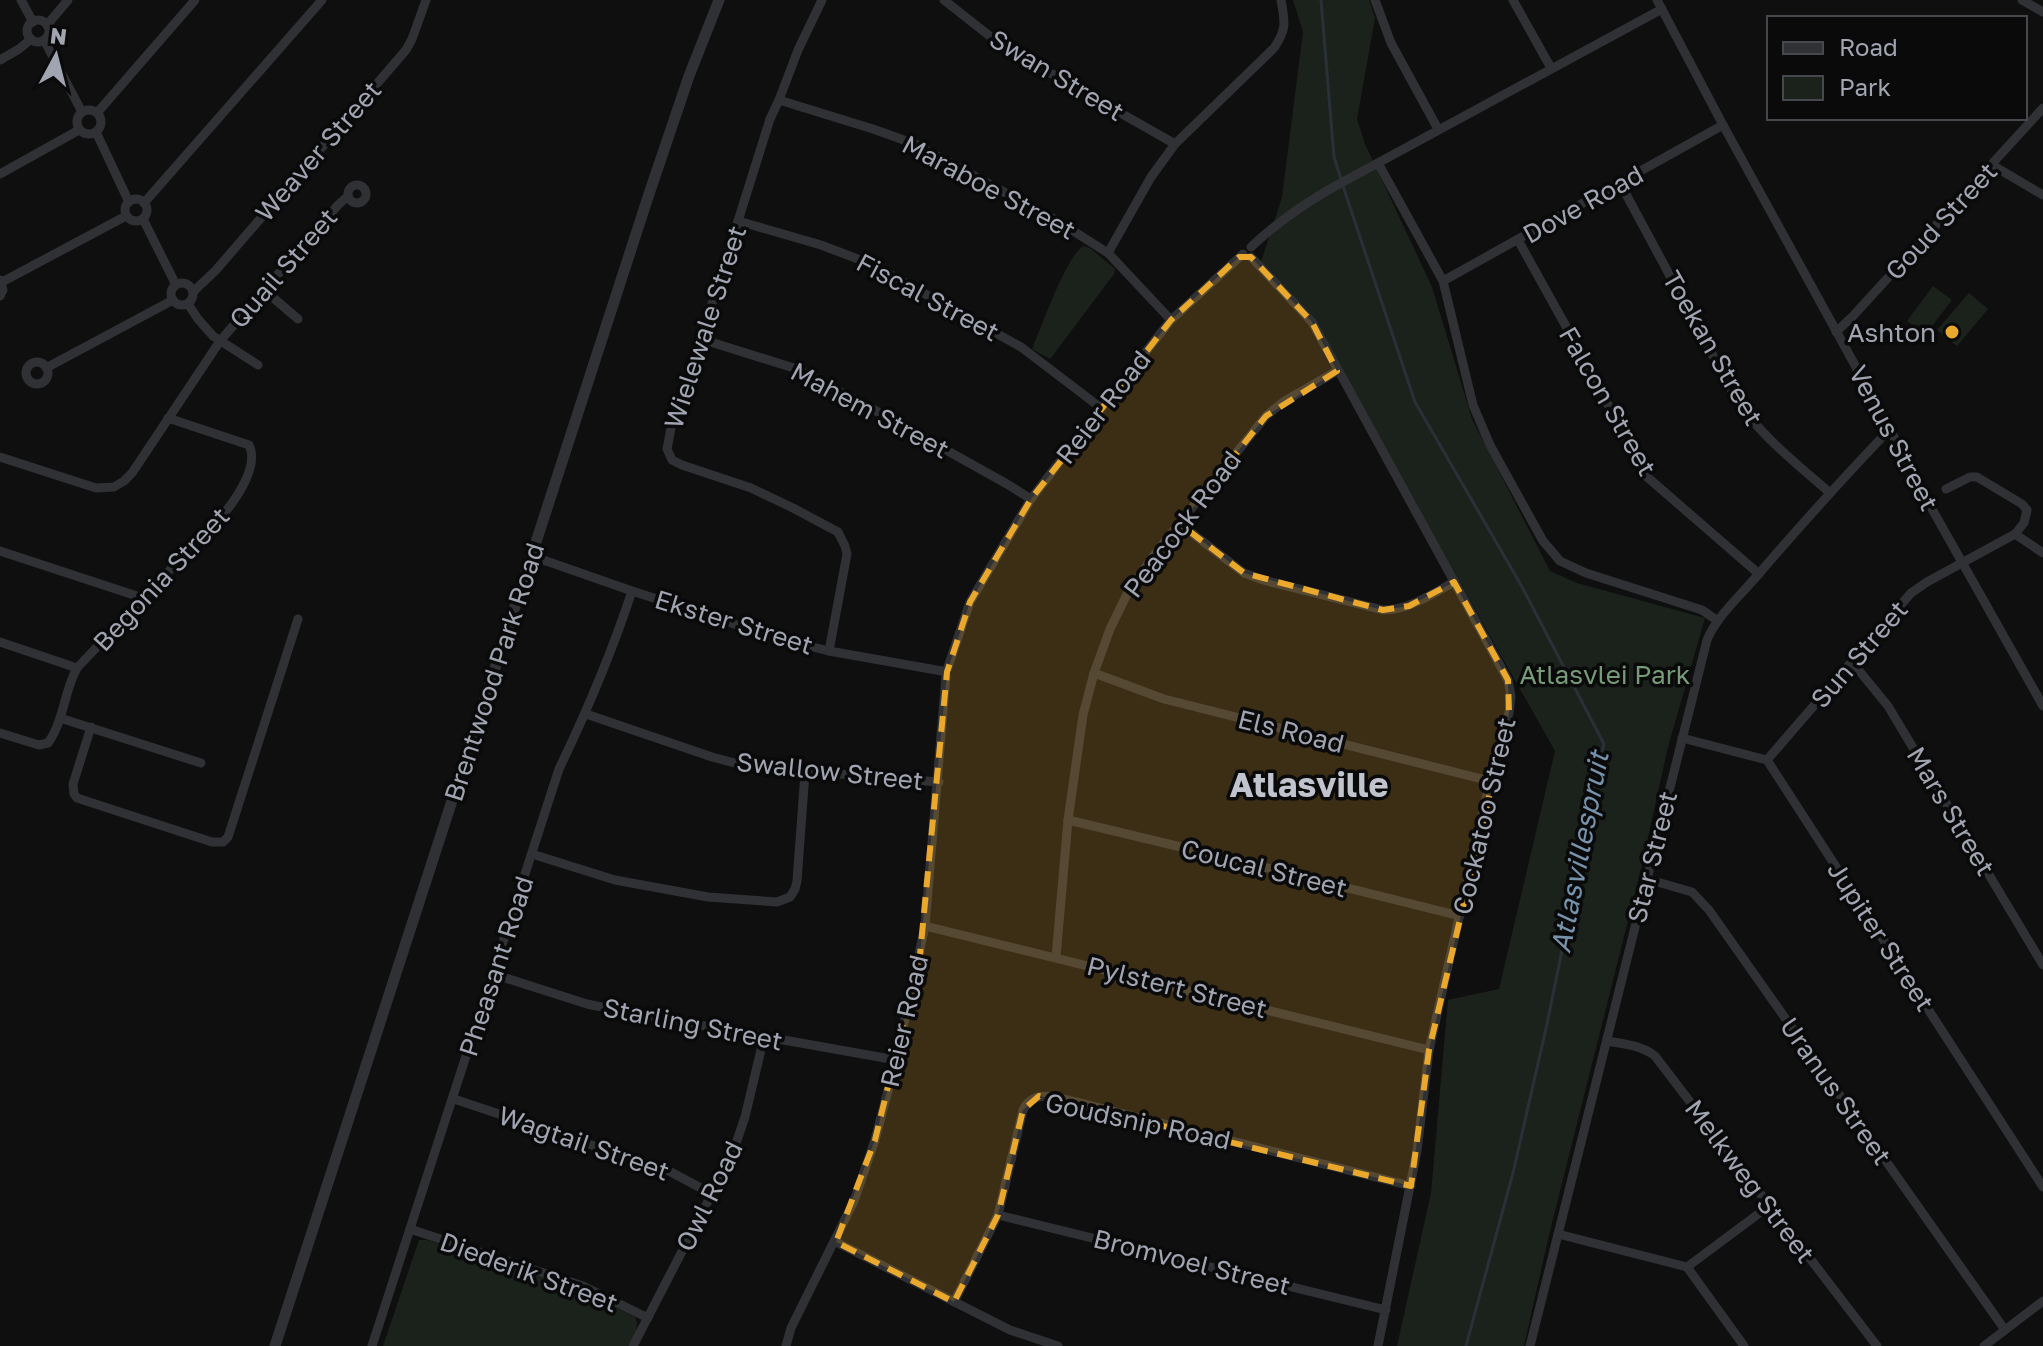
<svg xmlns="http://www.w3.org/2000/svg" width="2043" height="1346" font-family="'Golos Text',sans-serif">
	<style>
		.green { fill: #1b221c }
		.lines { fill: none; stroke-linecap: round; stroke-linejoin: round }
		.stream { stroke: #293138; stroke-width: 3 }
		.minor { stroke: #303135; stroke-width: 9 }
		.tertiary { stroke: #303135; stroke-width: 11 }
		.marked { fill: #eaa92c; fill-opacity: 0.2; stroke: #eaa92c; stroke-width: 6; stroke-dasharray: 16 10; stroke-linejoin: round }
		.poi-dot { fill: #eaa92c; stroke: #0a0a0b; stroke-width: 3 }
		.labels { text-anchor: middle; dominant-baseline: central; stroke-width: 7; stroke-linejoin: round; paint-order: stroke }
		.street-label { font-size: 26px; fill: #a0a5b1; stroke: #0a0a0b }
		.poi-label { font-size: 26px; fill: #a0a5b1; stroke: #0a0a0b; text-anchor: end }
		.park-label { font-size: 26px; fill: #779b79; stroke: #0a0a0b }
		.water-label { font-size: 28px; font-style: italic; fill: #7793ac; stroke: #0a0a0b }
		.district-label { font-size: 34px; font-weight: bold; fill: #c1c4cd; stroke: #0a0a0b }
	</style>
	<rect width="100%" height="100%" fill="#0f0f10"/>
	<g class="green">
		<polygon points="1293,0 1369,0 1375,18 1357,119 1365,144 1432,287 1472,419 1550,571 1577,583 1705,618 1668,747 1641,869 1549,1235 1524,1346 1397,1346 1431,1193 1448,1000 1499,989 1555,751 1433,535 1318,324 1261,262 1282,197 1303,32"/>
		<path d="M 1083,246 L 1090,248 L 1115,269 L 1114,274 L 1050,359 L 1032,349 C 1042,326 1065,259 1083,246 Z"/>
		<polygon points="1933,286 1952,300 1925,335 1907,321"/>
		<polygon points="1969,293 1988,309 1957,346 1937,330"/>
		<path d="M 419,1240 L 427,1240 L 584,1291 L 635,1317 C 640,1328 634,1336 628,1346 L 383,1346 Z"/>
	</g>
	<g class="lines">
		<g class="stream">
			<polyline points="1321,0 1334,157 1341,179"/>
			<polyline points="1343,186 1415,402 1521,585 1604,744 1590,803 1575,886 1547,1024 1513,1173 1466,1346"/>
		</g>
		<g class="minor">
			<polyline points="21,0 33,22"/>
			<polyline points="822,0 798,50 779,100 770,119 701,339 671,428 667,449 672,460 682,465 751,488 793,508 838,532 845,546 847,554 829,651"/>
			<polyline points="944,0 1001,45 1175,144"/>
			<polyline points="1375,0 1391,43 1438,129"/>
			<polyline points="1513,0 1551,68"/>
			<polyline points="1657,0 1723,125 1890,429 1914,477 2043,706"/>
			<polyline points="2022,0 2043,12"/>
			<circle cx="38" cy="31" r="11"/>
			<polyline points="47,25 68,0"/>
			<polyline points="44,40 82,112"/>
			<polyline points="0,60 19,49 31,39"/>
			<polyline points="779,100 873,129 915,144 1056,220 1108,253 1171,320"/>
			<circle cx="89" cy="122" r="12"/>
			<polyline points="97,113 195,0"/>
			<polyline points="96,132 129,202"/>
			<polyline points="1378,163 1443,281 1473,405 1490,445 1543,541 1560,561 1586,573 1702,610 1718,621"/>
			<polyline points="1992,165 2043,195"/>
			<polyline points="0,174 79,130"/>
			<path d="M 1620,183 L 1739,404 C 1764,438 1798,465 1830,493"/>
			<circle cx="357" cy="194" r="9"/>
			<circle cx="136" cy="210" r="11"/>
			<polyline points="144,203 322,0"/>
			<polyline points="143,219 176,285"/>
			<polyline points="738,221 821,245 871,264 1021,347 1101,408"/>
			<polyline points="1518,240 1573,339 1646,476 1759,574"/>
			<path d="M 1251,247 C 1275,224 1301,206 1330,189 L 1662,9"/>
			<path d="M 1108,253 L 1151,177 L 1175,144 L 1274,48 C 1287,29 1285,22 1281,0"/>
			<polyline points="1251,257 1312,322 1508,680 1511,696 1509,713 1490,781 1429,1050 1417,1151 1378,1346"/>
			<polyline points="0,280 3,290 0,296"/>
			<polyline points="1443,281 1723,125"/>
			<polyline points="2,282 126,216"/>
			<circle cx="182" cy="294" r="11"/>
			<polyline points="264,290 298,319"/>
			<polyline points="193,292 216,270 406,50 412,39 426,0"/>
			<polyline points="188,304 198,319 213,336 258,365"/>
			<polyline points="1836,332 1853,316 2043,108"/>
			<polyline points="701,339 797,369 869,407 1007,484 1031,499"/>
			<circle cx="37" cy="373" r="11"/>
			<polyline points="46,368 173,300"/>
			<polyline points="0,457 96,488 114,487 124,481 132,473 220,341 338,205 348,196"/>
			<path d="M 1180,524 L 1244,573 L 1263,580 L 1383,610 C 1409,610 1432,594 1454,582"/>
			<polyline points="2015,534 2043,553"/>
			<polyline points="0,551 143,598"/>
			<polyline points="532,556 632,591 777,638 829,651 942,671"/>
			<polyline points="0,642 77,668"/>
			<polyline points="1852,662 1888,706 2043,965"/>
			<polyline points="948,667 970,602 1031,499 1101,408 1171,320 1243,254"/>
			<polyline points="1094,673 1164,699 1490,781"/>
			<polyline points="586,714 712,757 750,767 939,782"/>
			<polyline points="60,718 201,763"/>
			<polyline points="91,727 73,784 74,794 77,798 212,842 223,842 228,837 298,619"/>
			<path d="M 0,733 L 39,745 L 48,743 C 64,721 64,691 77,668 L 226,511 C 238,496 259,465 249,445 L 168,418"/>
			<polyline points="1682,738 1767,760 2043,1187"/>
			<polyline points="1767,760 1911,593 1927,582 2015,534 2024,523 2027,510 2022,504 1977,477 1970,477 1946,489"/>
			<polyline points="1068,820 1223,857 1460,916"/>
			<polyline points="532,854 615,880 708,897 777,902 790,897 795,889 797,881 805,773"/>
			<polyline points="1647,879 1692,892 1709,910 2005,1330"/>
			<polyline points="925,926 1429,1050"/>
			<polyline points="1056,957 1068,820 1083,715 1094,673 1110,629 1129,590 1154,555 1266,416 1283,402 1337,371"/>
			<polyline points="493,974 587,1004 616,1010 896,1060"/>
			<path d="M 1607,1041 C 1623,1044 1641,1045 1655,1056 L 1877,1346"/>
			<polyline points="454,1099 669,1171 712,1194"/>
			<polyline points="998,1215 1386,1310"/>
			<polyline points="410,1229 583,1286 648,1318"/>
			<polyline points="1558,1234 1687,1267 1744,1346"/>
			<polyline points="836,1242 1010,1330 1058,1346"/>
			<polyline points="1687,1267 1769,1206"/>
			<path d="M 954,1302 L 998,1215 L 1023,1110 C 1034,1088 1058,1098 1077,1102 L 1411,1186"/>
			<path d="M 372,1346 L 559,769 C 587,711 612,652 632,591"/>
			<polyline points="633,1346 732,1155 745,1117 764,1037"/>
			<polyline points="786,1346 791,1328 854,1201 875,1140 896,1060 925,926 946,676"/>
			<path d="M 1530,1346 L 1707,640 C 1717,616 1740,596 1756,577 C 1800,526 1844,477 1890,429"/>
			<polyline points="1984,1346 2043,1301"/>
		</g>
		<polyline class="tertiary" points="275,1346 649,194 689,76 719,0"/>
	</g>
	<path class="marked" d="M 1239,257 L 1251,257 L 1312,322 L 1337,371 L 1266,416 L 1180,524 L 1244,573 L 1383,610 L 1409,606 L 1454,582 L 1508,680 L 1509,713 L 1429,1050 L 1411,1186 L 1039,1096 L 1023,1110 L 998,1215 L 954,1302 L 836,1242 L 875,1140 L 920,955 L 947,672 L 970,602 L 1031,499 L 1171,320 Z"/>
	<circle class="poi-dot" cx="1952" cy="332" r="8"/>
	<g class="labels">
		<g class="street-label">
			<text transform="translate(1057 75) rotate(31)">Swan Street</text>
			<text transform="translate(318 151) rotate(-49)">Weaver Street</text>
			<text transform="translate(989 187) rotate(28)">Maraboe Street</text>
			<text transform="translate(1583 204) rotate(-29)">Dove Road</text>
			<text transform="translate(1941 221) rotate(-47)">Goud Street</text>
			<text transform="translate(283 268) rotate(-49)">Quail Street</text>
			<text transform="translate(928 297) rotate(28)">Fiscal Street</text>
			<text transform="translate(705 327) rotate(-72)">Wielewale Street</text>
			<text transform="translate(1713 348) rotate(60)">Toekan Street</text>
			<text transform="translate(1608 401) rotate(60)">Falcon Street</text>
			<text transform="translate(1103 407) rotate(-52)">Reier Road</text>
			<text transform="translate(870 410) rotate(28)">Mahem Street</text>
			<text transform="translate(1894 438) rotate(62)">Venus Street</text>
			<text transform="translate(1182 524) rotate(-53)">Peacock Road</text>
			<text transform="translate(161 579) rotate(-47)">Begonia Street</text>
			<text transform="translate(734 622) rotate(17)">Ekster Street</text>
			<text transform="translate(1859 654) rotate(-49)">Sun Street</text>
			<text transform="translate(494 672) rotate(-72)">Brentwood Park Road</text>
			<text transform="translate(1291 731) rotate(14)">Els Road</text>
			<text transform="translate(830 771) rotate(6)">Swallow Street</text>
			<text transform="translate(1951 811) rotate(59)">Mars Street</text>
			<text transform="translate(1484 816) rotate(-77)">Cockatoo Street</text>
			<text transform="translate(1652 857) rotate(-76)">Star Street</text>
			<text transform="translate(1264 868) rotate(14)">Coucal Street</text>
			<text transform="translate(1881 936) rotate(57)">Jupiter Street</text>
			<text transform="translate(496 966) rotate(-72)">Pheasant Road</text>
			<text transform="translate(1177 987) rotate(14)">Pylstert Street</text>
			<text transform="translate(904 1021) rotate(-77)">Reier Road</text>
			<text transform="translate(693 1024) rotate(11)">Starling Street</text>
			<text transform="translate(1836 1091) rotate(55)">Uranus Street</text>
			<text transform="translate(1138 1121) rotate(12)">Goudsnip Road</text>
			<text transform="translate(584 1143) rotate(19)">Wagtail Street</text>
			<text transform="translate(1750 1181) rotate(53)">Melkweg Street</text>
			<text transform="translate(709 1196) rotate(-64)">Owl Road</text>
			<text transform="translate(1192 1262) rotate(14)">Bromvoel Street</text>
			<text transform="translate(529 1272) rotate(20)">Diederik Street</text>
		</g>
		<g class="poi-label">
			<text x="1936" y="332">Ashton</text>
		</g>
		<g class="park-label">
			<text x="1605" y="674">Atlasvlei Park</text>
		</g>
		<g class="water-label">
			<text transform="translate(1579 852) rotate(-79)">Atlasvillespruit</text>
		</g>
		<g class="district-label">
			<text x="1309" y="784">Atlasville</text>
		</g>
	</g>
	<rect x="1767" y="16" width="260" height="104" fill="#0a0a0b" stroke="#46484d" stroke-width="2"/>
	<rect x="1783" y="42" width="40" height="12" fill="#303135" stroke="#46484d" stroke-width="2"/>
	<text x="1839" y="56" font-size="24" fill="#a0a5b1">Road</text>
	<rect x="1783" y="76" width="40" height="24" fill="#1b221c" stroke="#46484d" stroke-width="2"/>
	<text x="1839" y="96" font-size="24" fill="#a0a5b1">Park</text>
	<g transform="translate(56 56) rotate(7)" stroke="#0a0a0b" stroke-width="6" paint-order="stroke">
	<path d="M0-6L14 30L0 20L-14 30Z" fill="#a0a5b1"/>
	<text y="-12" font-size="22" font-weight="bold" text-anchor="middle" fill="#a0a5b1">N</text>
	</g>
</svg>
